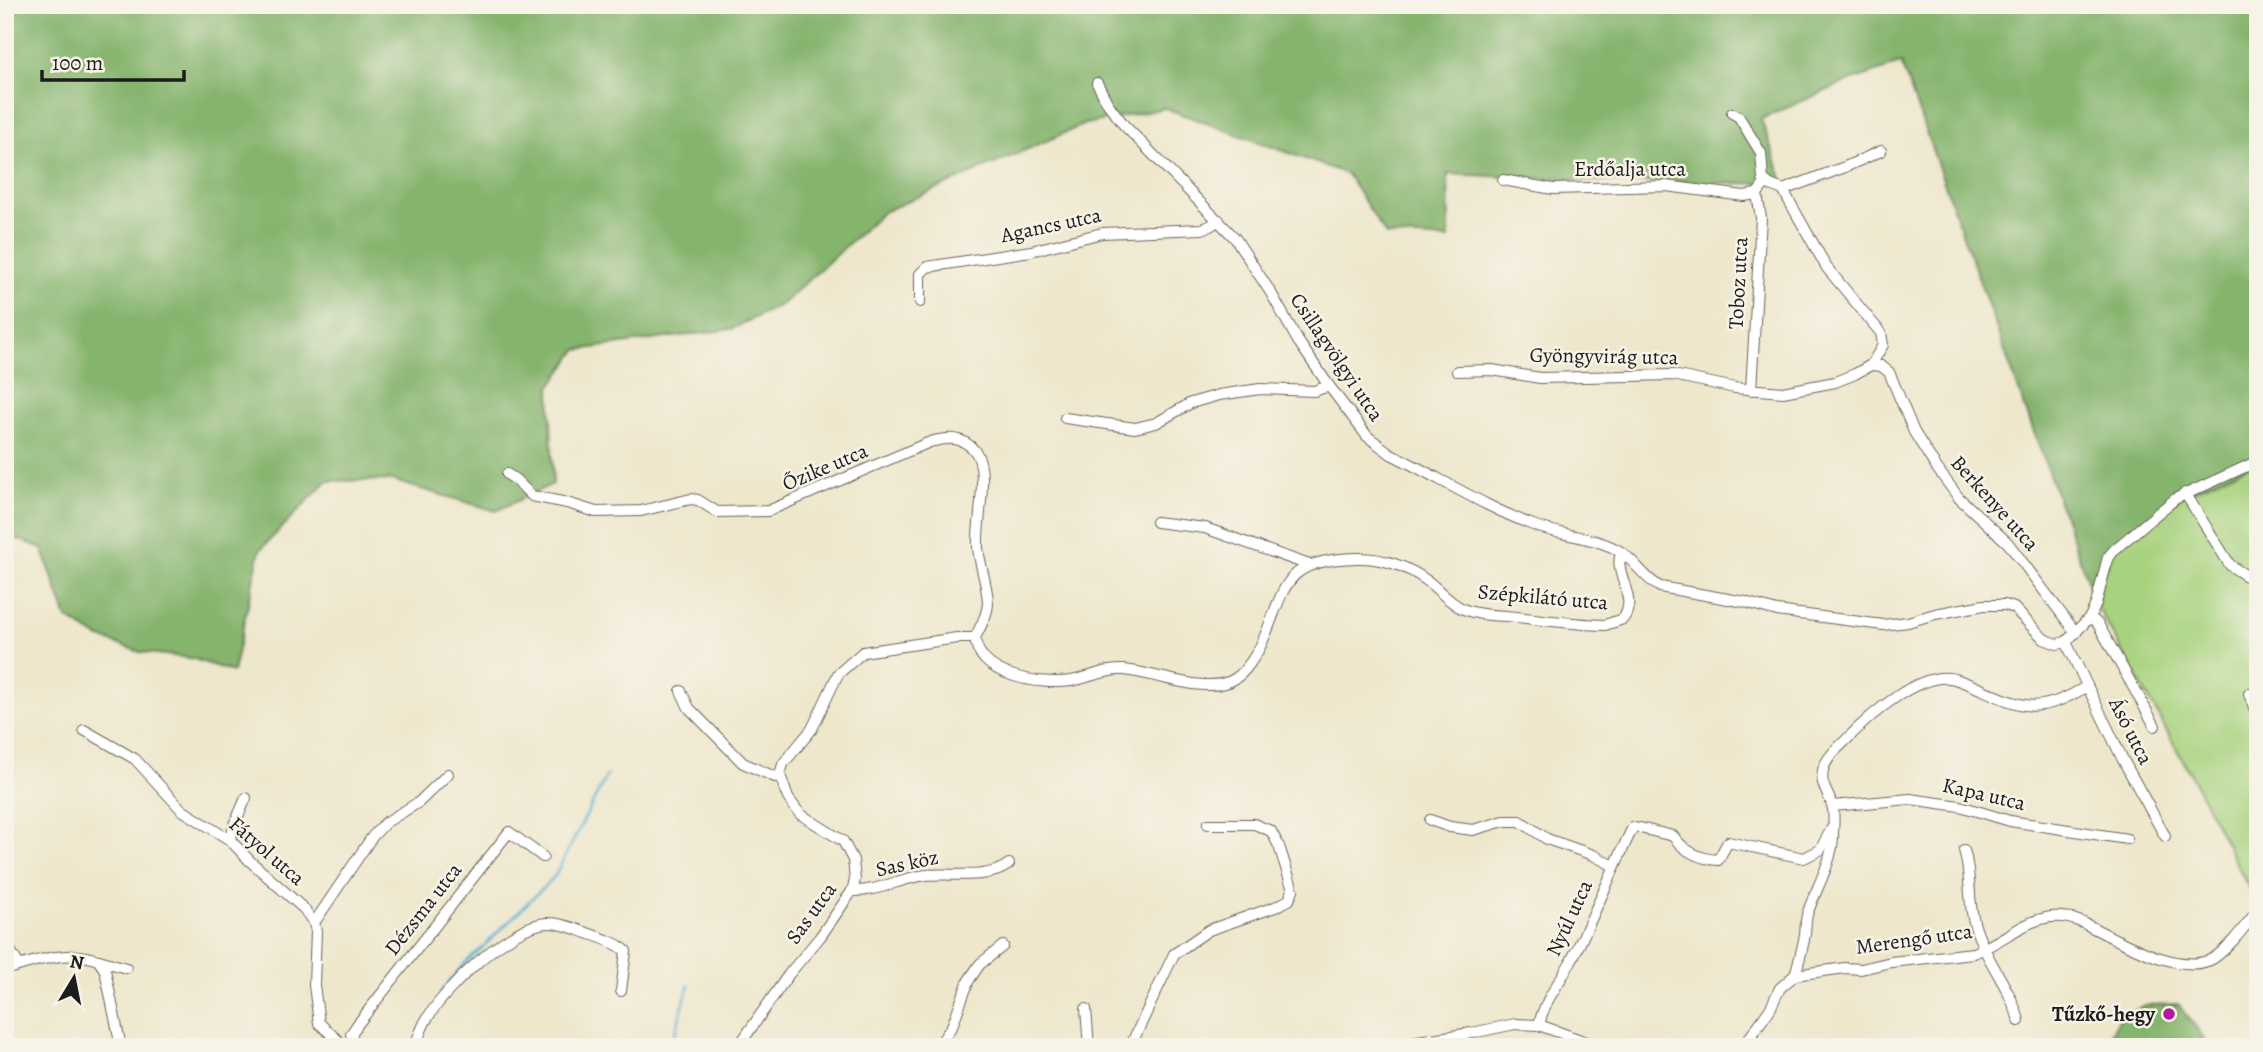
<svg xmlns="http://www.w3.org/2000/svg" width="2263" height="1052" font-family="Alegreya,serif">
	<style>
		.green { fill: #a7d27e; stroke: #62774d; stroke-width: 2 }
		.forest { fill: #85b46d; stroke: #506844; stroke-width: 2 }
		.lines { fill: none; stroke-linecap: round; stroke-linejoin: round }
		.stream { stroke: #54afd2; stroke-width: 2.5 }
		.minor-casing { stroke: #66635a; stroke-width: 12 }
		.minor { stroke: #fff; stroke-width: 10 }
		.poi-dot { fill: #b5179e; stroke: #f7f3e8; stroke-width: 2.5 }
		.labels { text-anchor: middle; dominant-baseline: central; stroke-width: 5; stroke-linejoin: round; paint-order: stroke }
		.street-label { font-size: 21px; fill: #1c1c1c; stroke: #f7f3e8 }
		.poi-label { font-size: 21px; font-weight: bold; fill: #1c1c1c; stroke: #f7f3e8; text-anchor: end }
	</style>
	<rect width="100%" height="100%" fill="#f7f3e8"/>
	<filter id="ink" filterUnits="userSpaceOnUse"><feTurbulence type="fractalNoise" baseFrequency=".0143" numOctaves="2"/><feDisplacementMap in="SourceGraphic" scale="14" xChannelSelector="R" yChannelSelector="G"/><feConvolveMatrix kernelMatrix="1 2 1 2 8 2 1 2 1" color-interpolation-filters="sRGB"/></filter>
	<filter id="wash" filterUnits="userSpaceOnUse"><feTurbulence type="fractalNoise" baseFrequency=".00686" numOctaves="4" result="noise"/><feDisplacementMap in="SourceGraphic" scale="28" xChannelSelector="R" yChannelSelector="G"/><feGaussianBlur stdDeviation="1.57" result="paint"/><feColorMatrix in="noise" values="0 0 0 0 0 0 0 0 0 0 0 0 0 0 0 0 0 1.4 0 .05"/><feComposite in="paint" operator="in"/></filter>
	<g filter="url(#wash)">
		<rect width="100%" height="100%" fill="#eee7cc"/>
		<polygon class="green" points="2258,461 2258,906 2190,773 2096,604 2108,557 2175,499"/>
		<g class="forest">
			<polygon points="5,5 2258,5 2258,461 2185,493 2115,549 2093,596 1901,63 1839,85 1761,119 1784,184 1598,181 1448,174 1449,239 1386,235 1347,174 1165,108 1085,124 883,212 782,304 732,329 577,350 550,387 553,484 496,511 391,480 327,481 260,550 233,672 191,658 140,652 98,637 67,618 42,548 12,537 5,537"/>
			<polygon points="2179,1004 2210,1047 2102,1047 2119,1020 2145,1005"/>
		</g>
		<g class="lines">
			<g class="stream">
				<polyline points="486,944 555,876 607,775"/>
				<polyline points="440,993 466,962 484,946"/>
				<polyline points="671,1047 689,985"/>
			</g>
		</g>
	</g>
	<g filter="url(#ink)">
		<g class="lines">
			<g class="minor-casing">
				<g id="minor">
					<path d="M 1097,83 L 1108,104 L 1124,125 L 1235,238 L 1271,293 L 1298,341 L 1329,386 L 1367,436 L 1391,454 C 1438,477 1483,506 1533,525 C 1561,536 1595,536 1621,552"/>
					<polyline points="1732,113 1739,117 1761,153 1763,179 1770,185 1783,190 1845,167 1881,151"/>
					<polyline points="1503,180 1553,189 1666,186 1744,196 1757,194"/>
					<polyline points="1783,190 1827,268 1881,333 1883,345 1871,365 1881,366 1889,372 1914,432 1936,467 1959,498 2008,543 2076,633"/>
					<polyline points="920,302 920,274 927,267 1031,251 1102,233 1202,229 1210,226 1219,220"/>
					<polyline points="1457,371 1492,370 1540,378 1673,375 1735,388 1783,392 1835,382 1855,374 1871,365"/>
					<polyline points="1751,390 1761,218 1757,194 1766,182"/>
					<polyline points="1065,418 1135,428 1156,423 1191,403 1219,395 1260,389 1314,391 1329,386"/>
					<path d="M 507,474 L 516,480 L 532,496 L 567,503 L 596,512 L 641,511 L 691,499 L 698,500 L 717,512 L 768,511 L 930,442 C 947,438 962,435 975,451 C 990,470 976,523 978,548 C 980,566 987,584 988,602 C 988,615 980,627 975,638"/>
					<polyline points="2185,493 2230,565 2258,584"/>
					<polyline points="1156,522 1205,528 1309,565"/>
					<polyline points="2090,617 2098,624 2155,726"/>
					<path d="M 975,638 C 979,677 1040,685 1071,681 C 1089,678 1104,669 1123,670 C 1155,672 1209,697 1236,678 C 1246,671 1253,659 1259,649 C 1287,591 1277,560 1356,558 C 1382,557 1410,567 1430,583 C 1441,592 1450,603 1463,609 C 1480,616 1498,615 1516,617 C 1545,620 1575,624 1605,625 L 1623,619 C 1639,597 1613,576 1621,552 C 1636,562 1644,578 1660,587 L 1745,602 L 1777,611 L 1883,625 L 1908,622 L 1935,614 L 1984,605 L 2005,605 L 2014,608 L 2044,639 L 2057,644 L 2066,642 L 2090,617 L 2096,604 L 2108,557 L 2115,549 L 2175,499 L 2258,461"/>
					<polyline points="2066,642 2123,760 2165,836"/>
					<polyline points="681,691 689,708 743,763 775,777 780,775"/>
					<polyline points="2249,694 2258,718"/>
					<polyline points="84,730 135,759 182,810 230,840 250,861 304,909 314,923 316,931 314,985 319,1023 345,1047"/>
					<polyline points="1833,806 1910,799 1960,806 2010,821 2127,839"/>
					<polyline points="1430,820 1450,827 1473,830 1504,821 1520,821 1547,839 1593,855 1614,866"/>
					<path d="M 1640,828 L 1673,836 C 1684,851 1700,859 1718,860 L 1728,842 L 1804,858 L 1820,850 L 1832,828"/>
					<polyline points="230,840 234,825 246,798"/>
					<path d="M 1964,850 C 1972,875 1967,900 1975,926 C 1985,960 2010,986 2019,1021"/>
					<path d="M 852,891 C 877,892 896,880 920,876 C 948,871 986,882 1009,864"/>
					<polyline points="314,923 372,837 385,823 419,802 448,774"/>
					<polyline points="5,942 19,965"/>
					<polyline points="99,960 126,968"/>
					<path d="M 5,970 C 34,961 69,949 98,960 L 105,970 L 121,1047"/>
					<path d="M 1795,975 C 1799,961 1803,948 1805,934 C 1806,927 1805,919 1808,912 C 1816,888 1832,863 1833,837 C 1833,828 1835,813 1832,805 C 1828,792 1820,786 1823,770 C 1826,758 1837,749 1845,741 C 1868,717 1922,667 1958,680 C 2013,700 2029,723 2087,686"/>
					<polyline points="1086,1009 1089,1047"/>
					<path d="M 1539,1025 C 1544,1001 1558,985 1570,963 C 1593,919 1611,872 1633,827"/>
					<polyline points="356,1047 351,1034 357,1025 509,832 543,857"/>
					<path d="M 414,1047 C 418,1039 421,1030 425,1022 C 443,990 512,922 550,923 C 561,923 576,929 587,933 C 599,937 616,942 626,951 L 621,991"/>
					<polyline points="738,1047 789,974 820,937 852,891 855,880 853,860 843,841 800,814 788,798 780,775 783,764 812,729 838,674 863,652 957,638 975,638"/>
					<polyline points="938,1047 952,1026 969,980 980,964 1003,946"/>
					<polyline points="1130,1047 1174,954 1209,930 1275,907 1289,900 1293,890 1279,846 1271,831 1254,824 1208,824"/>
					<polyline points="1377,1047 1472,1033 1515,1024 1539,1025 1600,1047"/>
					<path d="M 1743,1047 L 1770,1009 L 1780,988 L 1795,975 L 1845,968 L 1861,969 L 1891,962 L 1973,953 C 2003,943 2028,914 2062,917 C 2077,918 2093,928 2107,935 C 2133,948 2186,975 2214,958 C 2231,946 2245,926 2258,910"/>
				</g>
			</g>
			<use href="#minor" class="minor"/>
		</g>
	</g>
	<circle class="poi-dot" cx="2169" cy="1014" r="7"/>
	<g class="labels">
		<g class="street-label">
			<text x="1630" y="169">Erdőalja utca</text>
			<text transform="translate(1051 225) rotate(-12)">Agancs utca</text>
			<text transform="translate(1738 283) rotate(-87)">Toboz utca</text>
			<text transform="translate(1604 356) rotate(1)">Gyöngyvirág utca</text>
			<text transform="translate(1337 357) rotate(56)">Csillagvölgyi utca</text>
			<text transform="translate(825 467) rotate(-23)">Őzike utca</text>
			<text transform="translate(1995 503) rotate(48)">Berkenye utca</text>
			<text transform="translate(1543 597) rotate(5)">Szépkilátó utca</text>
			<text transform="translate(2131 731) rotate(63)">Ásó utca</text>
			<text transform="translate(1984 794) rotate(13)">Kapa utca</text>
			<text transform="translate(267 851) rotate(41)">Fátyol utca</text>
			<text transform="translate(907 863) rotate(-12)">Sas köz</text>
			<text transform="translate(423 909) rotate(-52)">Dézsma utca</text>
			<text transform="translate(811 913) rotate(-54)">Sas utca</text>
			<text transform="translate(1569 918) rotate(-65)">Nyúl utca</text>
			<text transform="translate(1914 939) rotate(-8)">Merengő utca</text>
		</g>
		<g class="poi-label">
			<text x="2155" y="1014">Tűzkő-hegy</text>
		</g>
	</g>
	<rect width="2263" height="1052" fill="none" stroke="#f7f3e8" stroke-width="28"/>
	<g transform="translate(74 978) rotate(10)" stroke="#f7f3e8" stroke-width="5" paint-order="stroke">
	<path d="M0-5L12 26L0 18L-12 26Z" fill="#1c1c1c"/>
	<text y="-10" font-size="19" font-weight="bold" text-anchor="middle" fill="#1c1c1c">N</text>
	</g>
	<path d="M42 70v10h142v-10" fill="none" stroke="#1c1c1c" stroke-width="3.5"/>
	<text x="52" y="70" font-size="21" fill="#1c1c1c" stroke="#f7f3e8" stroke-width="5" paint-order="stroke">100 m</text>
</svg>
